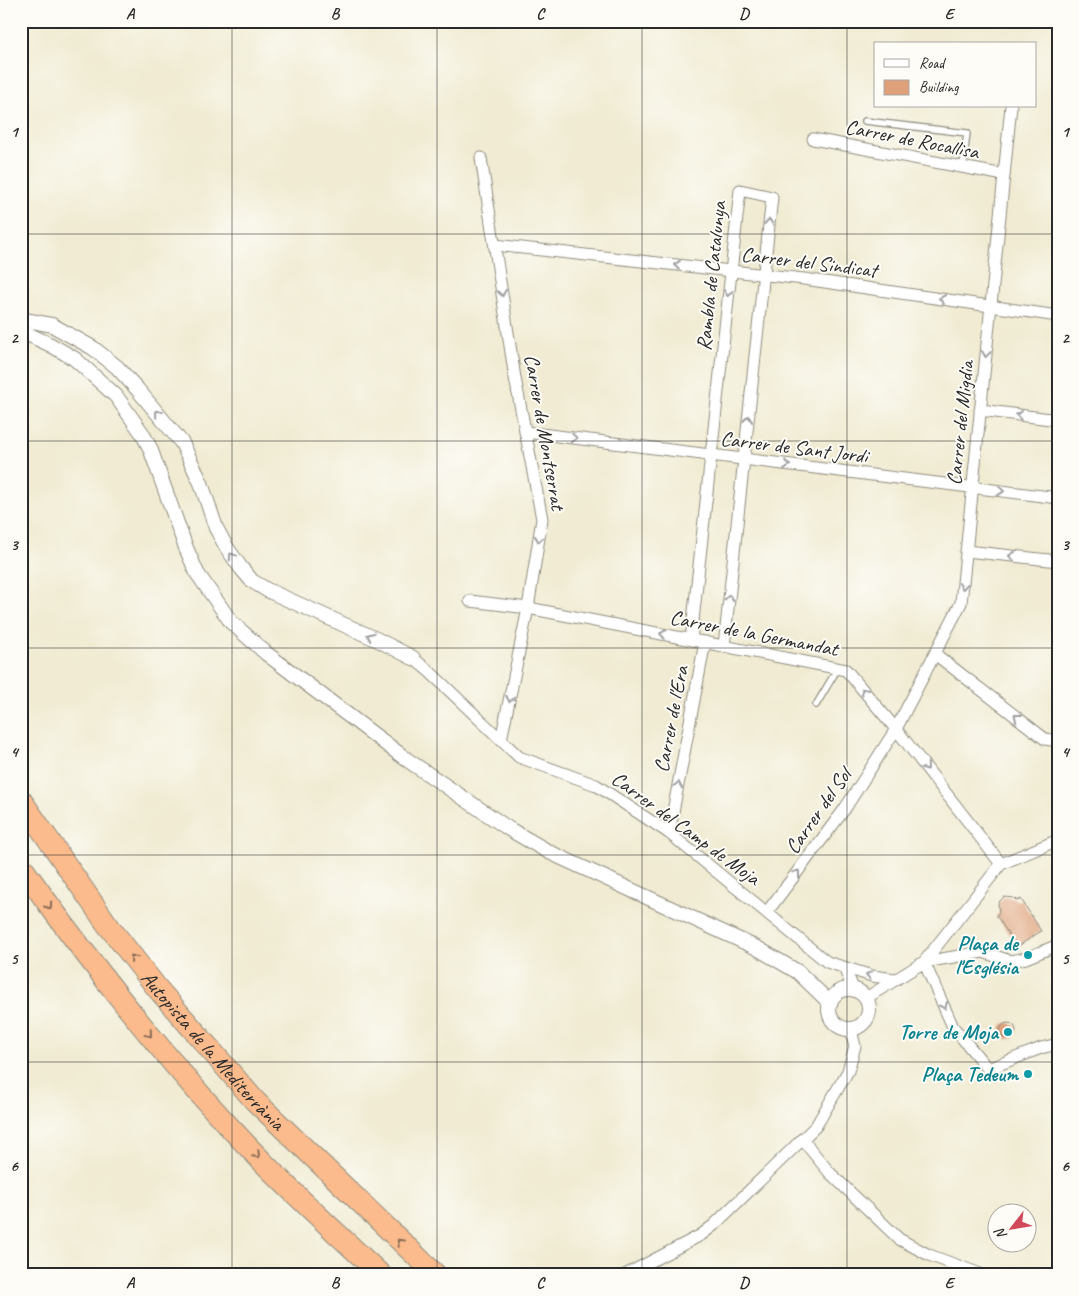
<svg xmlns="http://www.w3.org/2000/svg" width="1079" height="1296" font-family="Caveat,sans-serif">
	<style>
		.building { fill: #dfa17a }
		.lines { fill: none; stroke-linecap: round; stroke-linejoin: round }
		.service-casing { stroke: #8e8b7e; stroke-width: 8 }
		.minor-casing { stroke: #8e8b7e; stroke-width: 13 }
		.tertiary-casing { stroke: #8e8b7e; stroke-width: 16 }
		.motorway-casing { stroke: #8e8b7e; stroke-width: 23 }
		.service { stroke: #fff; stroke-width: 5.5 }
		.minor { stroke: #fff; stroke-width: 11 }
		.tertiary { stroke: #fff; stroke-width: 14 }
		.motorway { stroke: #fbbb8c; stroke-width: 21 }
		.oneway { stroke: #a0a0a0 }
		.oneway2 { stroke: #896c57 }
		.grid { fill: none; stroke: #2b2b2b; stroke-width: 1; stroke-opacity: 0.55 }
		.culture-dot { fill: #0f9aa8; stroke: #fdfcf7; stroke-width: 2 }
		.labels { text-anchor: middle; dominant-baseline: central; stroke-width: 4; stroke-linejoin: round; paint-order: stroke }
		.street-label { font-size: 21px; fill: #2b2b2b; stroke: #fdfcf7 }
		.culture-label { font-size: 21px; font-weight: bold; fill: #0d838f; stroke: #fdfcf7; text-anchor: end }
		.neatline { fill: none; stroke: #2b2b2b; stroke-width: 2 }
		.grid-label { font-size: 16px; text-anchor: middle; font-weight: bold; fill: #2b2b2b }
	</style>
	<rect width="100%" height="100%" fill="#fdfcf7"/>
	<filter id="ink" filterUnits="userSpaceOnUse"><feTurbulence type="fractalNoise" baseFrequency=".02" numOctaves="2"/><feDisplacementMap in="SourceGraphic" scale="10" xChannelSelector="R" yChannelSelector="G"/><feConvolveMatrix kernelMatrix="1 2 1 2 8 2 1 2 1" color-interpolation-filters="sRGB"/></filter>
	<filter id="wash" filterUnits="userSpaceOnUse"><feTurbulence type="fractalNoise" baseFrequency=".0096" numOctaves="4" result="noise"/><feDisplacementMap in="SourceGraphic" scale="20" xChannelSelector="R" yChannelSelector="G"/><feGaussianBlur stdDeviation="1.12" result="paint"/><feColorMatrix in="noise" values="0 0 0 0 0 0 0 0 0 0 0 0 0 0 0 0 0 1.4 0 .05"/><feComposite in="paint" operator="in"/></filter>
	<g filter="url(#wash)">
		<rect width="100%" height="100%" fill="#f0ebd2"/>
		<g id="blocks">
			<g class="building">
				<polygon points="1004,897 1014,898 1017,901 1021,899 1041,931 1017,947 996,915 999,913 998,903"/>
				<circle cx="1008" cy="1031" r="8"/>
			</g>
		</g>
	</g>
	<g filter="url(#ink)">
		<use href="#blocks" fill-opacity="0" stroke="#8e8b7e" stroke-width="1"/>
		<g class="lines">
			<g class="service-casing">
				<g id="service">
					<polyline points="865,121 967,133 963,167"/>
					<polyline points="816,705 838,668"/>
				</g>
			</g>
			<g class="minor-casing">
				<g id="minor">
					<polyline points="813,139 1004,175"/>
					<polyline points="481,158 515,378 542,519 528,608 501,740"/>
					<polyline points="495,245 804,279 1058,316"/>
					<polyline points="980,410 1058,420"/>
					<polyline points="525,432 1058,498"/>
					<polyline points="966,551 1058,561"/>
					<polyline points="470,601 528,608 846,670 896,729 1001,864"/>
					<polyline points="691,639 740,190 772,197 724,646"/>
					<polyline points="935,654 1045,739 1058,741"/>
					<polyline points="413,658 430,672 519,757 596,785 669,833 827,962 872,976 895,979"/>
					<polyline points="669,833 705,642"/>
					<polyline points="767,912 844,810 896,729 961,603 1011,106"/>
					<polyline points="924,962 953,1027 988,1069 1041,1048 1058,1044"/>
					<polyline points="924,962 983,952 1010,961 1026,958 1058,945"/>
					<polyline points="844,968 854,990"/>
					<polyline points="866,998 924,962 1001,864 1058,840"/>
					<polyline points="802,1139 829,1172 899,1239 929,1255 983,1275"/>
					<polyline points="625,1275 701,1235 714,1225 816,1126 848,1071 855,1046 851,1030"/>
				</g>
			</g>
			<g class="tertiary-casing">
				<g id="tertiary">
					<polyline points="21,319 52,325 93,348 117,367 138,390 182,443 201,483 216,528 227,548 241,568 252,581 267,590 378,640 413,658"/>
					<polyline points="21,331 51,345 75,359 116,396 142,433 150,448 186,548 197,573 231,622 267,654 406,759 509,829 549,852 757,948 798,972 830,1003"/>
					<circle cx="849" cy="1009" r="20"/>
				</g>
			</g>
			<g class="motorway-casing">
				<g id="motorway">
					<path id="s1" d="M 21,800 L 107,924 L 157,988 L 255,1101 L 436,1275"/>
					<path d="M 21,866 C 93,967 169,1065 255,1154 C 295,1196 339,1235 381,1275"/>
				</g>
			</g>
			<use href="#service" class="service"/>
			<use href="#minor" class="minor"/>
			<use href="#tertiary" class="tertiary"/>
			<use href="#motorway" class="motorway"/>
		</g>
		<defs><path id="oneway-chevron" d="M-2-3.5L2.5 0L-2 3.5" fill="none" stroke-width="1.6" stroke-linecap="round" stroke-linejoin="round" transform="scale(1.25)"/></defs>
		<g class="oneway">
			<use href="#oneway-chevron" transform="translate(769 222) rotate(-84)"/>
			<use href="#oneway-chevron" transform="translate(677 265) rotate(-174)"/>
			<use href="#oneway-chevron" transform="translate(502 293) rotate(81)"/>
			<use href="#oneway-chevron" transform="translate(728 293) rotate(96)"/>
			<use href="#oneway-chevron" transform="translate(942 299) rotate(-172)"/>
			<use href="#oneway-chevron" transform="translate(986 354) rotate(96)"/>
			<use href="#oneway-chevron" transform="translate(158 413) rotate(-130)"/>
			<use href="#oneway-chevron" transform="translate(1019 415) rotate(-172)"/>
			<use href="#oneway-chevron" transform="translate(748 419) rotate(-84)"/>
			<use href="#oneway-chevron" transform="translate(574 438) rotate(7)"/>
			<use href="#oneway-chevron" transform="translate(787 465) rotate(7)"/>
			<use href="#oneway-chevron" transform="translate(1001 491) rotate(7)"/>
			<use href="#oneway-chevron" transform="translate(539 539) rotate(99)"/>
			<use href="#oneway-chevron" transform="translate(232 556) rotate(-124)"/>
			<use href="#oneway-chevron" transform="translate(1012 556) rotate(-174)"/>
			<use href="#oneway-chevron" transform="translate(963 586) rotate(96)"/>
			<use href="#oneway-chevron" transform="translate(729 598) rotate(-84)"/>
			<use href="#oneway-chevron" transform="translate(663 634) rotate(-169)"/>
			<use href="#oneway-chevron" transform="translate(370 636) rotate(-155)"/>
			<use href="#oneway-chevron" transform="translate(864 691) rotate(-130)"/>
			<use href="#oneway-chevron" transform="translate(510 699) rotate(101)"/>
			<use href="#oneway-chevron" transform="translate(1017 717) rotate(-142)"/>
			<use href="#oneway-chevron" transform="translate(926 767) rotate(52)"/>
			<use href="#oneway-chevron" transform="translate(678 785) rotate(-79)"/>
			<use href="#oneway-chevron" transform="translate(797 873) rotate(-53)"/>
			<use href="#oneway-chevron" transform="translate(869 975) rotate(-166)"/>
			<use href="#oneway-chevron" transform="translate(944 1006) rotate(66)"/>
		</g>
		<g class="oneway2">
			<use href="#oneway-chevron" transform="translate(49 906) rotate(55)"/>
			<use href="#oneway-chevron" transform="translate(133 958) rotate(-128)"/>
			<use href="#oneway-chevron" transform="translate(149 1034) rotate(50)"/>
			<use href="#oneway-chevron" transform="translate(257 1155) rotate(45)"/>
			<use href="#oneway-chevron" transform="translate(400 1242) rotate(-136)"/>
		</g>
	</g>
	<path class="grid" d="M 232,21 L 232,1275M 437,21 L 437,1275M 642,21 L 642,1275M 847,21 L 847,1275M 21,234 L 1058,234M 21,441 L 1058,441M 21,648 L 1058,648M 21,855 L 1058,855M 21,1062 L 1058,1062"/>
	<g class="culture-dot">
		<circle cx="1028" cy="955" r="5"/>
		<circle cx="1008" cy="1032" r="5"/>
		<circle cx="1028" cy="1074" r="5"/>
	</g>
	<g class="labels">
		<g class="street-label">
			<text transform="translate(912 139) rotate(11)">Carrer de Rocallisa</text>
			<text transform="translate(809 262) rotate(7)">Carrer del Sindicat</text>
			<text transform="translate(711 276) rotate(-84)">Rambla de Catalunya</text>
			<text transform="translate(960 423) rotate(-84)">Carrer del Migdia</text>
			<text transform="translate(545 432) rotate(80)">Carrer de Montserrat</text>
			<text transform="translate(794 447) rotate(7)">Carrer de Sant Jordi</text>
			<text transform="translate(754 633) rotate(11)">Carrer de la Germandat</text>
			<text transform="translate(671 719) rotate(-79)">Carrer de l'Era</text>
			<text transform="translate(818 811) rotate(-55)">Carrer del Sol</text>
			<text transform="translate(686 828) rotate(36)">Carrer del Camp de Moja</text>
			<text stroke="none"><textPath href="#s1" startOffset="316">Autopista de la Mediterrània</textPath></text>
		</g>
		<g class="culture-label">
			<text x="1018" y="943">Plaça de<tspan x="1018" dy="24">l'Església</tspan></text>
			<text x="998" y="1032">Torre de Moja</text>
			<text x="1018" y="1074">Plaça Tedeum</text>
		</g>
	</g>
	<rect width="1079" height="1296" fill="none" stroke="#fdfcf7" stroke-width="55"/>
	<rect x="874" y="42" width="162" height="65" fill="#fdfcf7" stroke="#a9a8a5"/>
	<rect x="884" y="59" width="25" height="8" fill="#ffffff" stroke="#a9a8a5"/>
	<text x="919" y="68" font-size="15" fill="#2b2b2b">Road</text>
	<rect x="884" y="80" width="25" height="15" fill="#dfa17a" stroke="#a9a8a5"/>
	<text x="919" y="92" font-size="15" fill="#2b2b2b">Building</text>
	<g transform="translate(1012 1228) rotate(239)"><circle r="24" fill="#fdfcf7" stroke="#a9a8a5"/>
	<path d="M0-4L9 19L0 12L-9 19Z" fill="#d1495b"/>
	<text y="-8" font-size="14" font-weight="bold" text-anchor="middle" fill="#2b2b2b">N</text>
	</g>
	<rect x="28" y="28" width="1024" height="1240" class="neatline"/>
	<g class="grid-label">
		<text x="130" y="19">A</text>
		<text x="335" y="19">B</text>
		<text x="540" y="19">C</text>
		<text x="744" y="19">D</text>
		<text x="949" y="19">E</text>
		<text x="14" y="137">1</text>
		<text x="1065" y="137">1</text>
		<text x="14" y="343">2</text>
		<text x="1065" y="343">2</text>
		<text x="14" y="550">3</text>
		<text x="1065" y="550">3</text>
		<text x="14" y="757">4</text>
		<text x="1065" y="757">4</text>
		<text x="14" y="964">5</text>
		<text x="1065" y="964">5</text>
		<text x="14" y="1171">6</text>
		<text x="1065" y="1171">6</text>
		<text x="130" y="1288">A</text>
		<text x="335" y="1288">B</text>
		<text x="540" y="1288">C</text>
		<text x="744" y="1288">D</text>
		<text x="949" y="1288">E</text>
	</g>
</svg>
